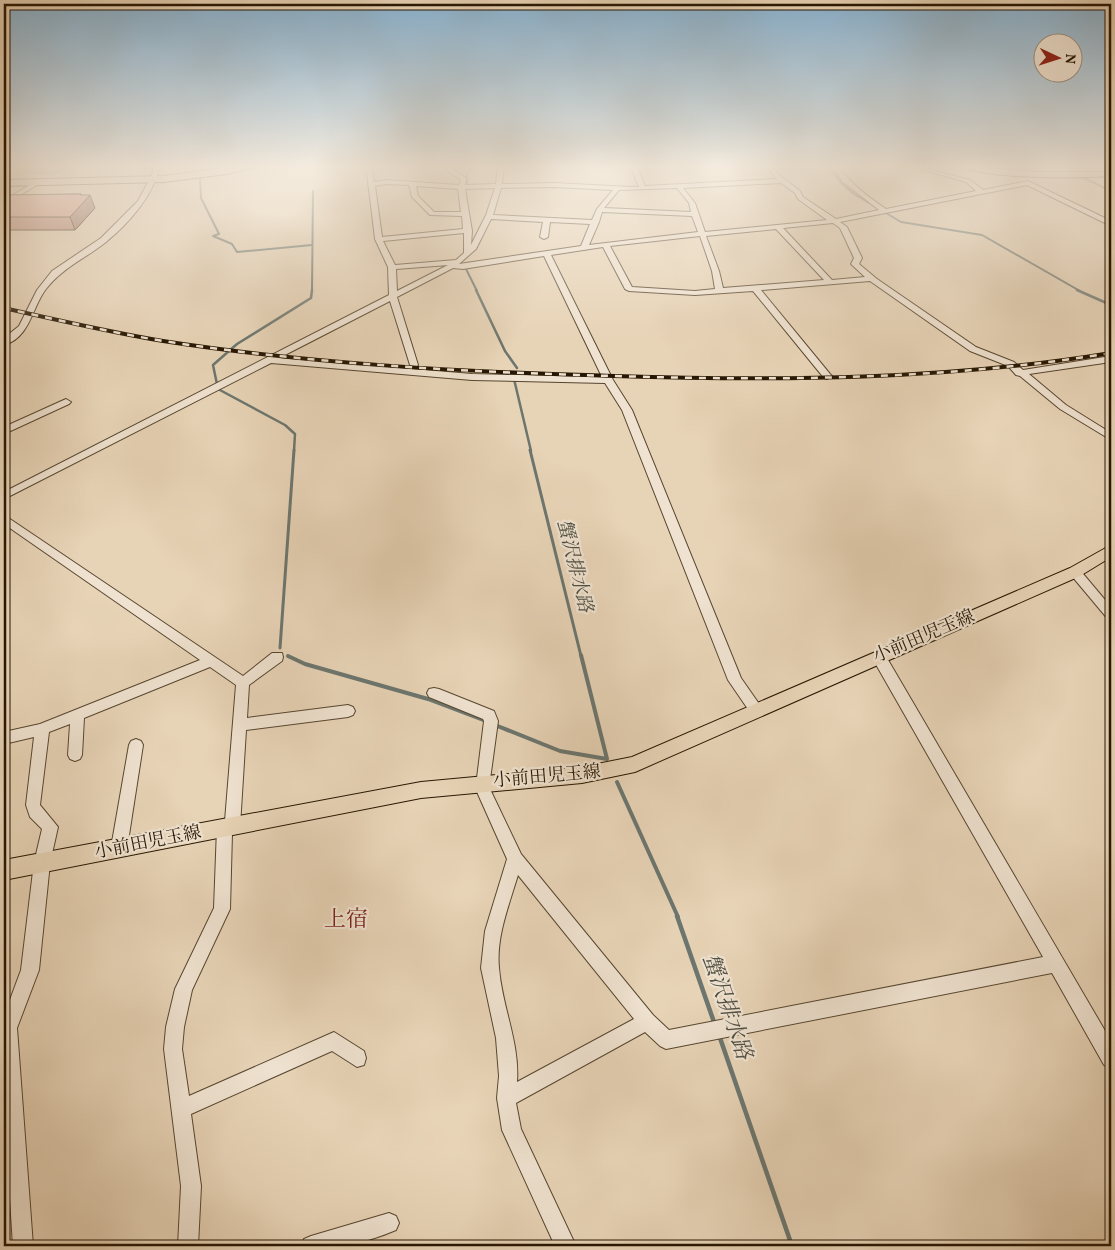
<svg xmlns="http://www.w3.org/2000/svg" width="1115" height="1250" font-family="Vollkorn,'Noto Serif JP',serif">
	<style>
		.water { fill: #9ab6b8; stroke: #6c766f }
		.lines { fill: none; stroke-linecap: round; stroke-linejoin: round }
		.stream-far4 { stroke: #6c766f; stroke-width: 2 }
		.stream-far3 { stroke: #6c766f; stroke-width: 2.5 }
		.stream-far2 { stroke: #6c766f; stroke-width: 3 }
		.stream-far1 { stroke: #6c766f; stroke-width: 4 }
		.stream { stroke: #6c766f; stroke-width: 4.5 }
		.minor-casing { stroke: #57462f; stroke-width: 2 }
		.major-casing { stroke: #271702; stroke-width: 2 }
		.highway-casing { stroke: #271702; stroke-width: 2 }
		.minor { fill: #efe2d0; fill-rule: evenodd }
		.major { fill: #e7d3b6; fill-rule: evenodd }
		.highway { fill: #e7d3b6; fill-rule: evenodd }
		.rail-casing { stroke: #271702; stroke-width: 4 }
		.rail { stroke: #efe2d0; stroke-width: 2.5; stroke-dasharray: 7; stroke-linecap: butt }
		.wall { fill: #bb8575; stroke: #271702 }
		.shaded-wall { fill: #996c5f; stroke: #271702 }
		.building { fill: #da9b88; stroke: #271702 }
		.labels { text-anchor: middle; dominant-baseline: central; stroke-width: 4.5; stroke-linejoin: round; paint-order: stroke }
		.street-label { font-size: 18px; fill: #271702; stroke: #efe2d0 }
		.water-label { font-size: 19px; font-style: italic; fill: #4f4f42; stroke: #efe2d0 }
		.near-neighbourhood-label { font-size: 22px; fill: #7a1f14; stroke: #efe2d0 }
		.near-water-label { font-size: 22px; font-style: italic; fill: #4f4f42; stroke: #efe2d0 }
	</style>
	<rect width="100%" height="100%" fill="#e7d3b6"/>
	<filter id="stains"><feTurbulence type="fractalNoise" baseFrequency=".004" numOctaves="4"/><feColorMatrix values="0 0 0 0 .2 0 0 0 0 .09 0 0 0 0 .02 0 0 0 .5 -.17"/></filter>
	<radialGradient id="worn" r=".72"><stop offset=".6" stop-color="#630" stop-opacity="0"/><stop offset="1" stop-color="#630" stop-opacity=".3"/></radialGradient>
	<polygon class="water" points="36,165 70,165 52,175 27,172"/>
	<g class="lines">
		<g class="stream-far4">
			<polyline points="214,165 200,178 201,198 219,234 213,236 232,244 237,252 312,245"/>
			<polyline points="828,165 841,183 854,194 901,222 982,235 1080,291"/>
			<polyline points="1064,165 1082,177 1111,191"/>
			<polyline points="466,185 468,180 466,175 471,169 471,165"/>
			<polyline points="466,269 477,291"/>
			<polyline points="312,291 313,191"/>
		</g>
		<g class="stream-far3">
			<polyline points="476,290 505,351 517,368"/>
			<polyline points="1077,290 1111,305"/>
			<polyline points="514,379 531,451"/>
			<polyline points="294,451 295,434 285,425 218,389 213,365 237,344 311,298 312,290"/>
		</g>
		<g class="stream-far2">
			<polyline points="530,450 581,656"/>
			<polyline points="280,648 294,450"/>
		</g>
		<g class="stream-far1">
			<polyline points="288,656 305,664 428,699 486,721"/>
			<polyline points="495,725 560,751 607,759 581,655"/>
			<polyline points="617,782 678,917"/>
		</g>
		<g class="stream">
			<polyline points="677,916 715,1025"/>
			<polyline points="719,1035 792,1246"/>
		</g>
		<g class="minor-casing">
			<g id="minor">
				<path d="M 154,165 L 160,165 C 154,195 129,223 106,242 C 86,258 62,268 46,289 C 32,307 30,338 4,345 L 4,338 L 19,326 L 37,290 L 52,271 L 101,238 L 138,201 L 152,175 Z"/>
				<path d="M 366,165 L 372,165 L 374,182 L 386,180 L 459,185 L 461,180 L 449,172 L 445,165 L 451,165 L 454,170 L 466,178 L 465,185 L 496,184 L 498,165 L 504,165 L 502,184 L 554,183 L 630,187 L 639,187 L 630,165 L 636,165 L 645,186 L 776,179 L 767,165 L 773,165 L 779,175 L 800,191 L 803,197 L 836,219 L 879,210 L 843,182 L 831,165 L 837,165 C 851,184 867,196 886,209 L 976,191 L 966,182 L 913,167 L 913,165 L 970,180 L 983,190 L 1028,181 L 1111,221 L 1111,226 L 1027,185 L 840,222 L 847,227 L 862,258 L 859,264 L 877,279 L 976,347 L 1014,362 L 1023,370 L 1111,356 L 1111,362 L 1029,374 L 1066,405 L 1111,433 L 1111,440 L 1060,409 L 1020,376 L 1016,375 L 1008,366 L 970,351 L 870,281 L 761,290 L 830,374 L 832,376 L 827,379 L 824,378 L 753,291 L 695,295 L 629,291 L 625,289 L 603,247 L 551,255 L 613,380 L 632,410 L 741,678 L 764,711 L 762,715 L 757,717 L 752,715 L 728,680 L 622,410 L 605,383 L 472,380 L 271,363 L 4,499 L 4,492 L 389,295 L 388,267 L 375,239 ZM 781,183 L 795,193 L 798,199 L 827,220 L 705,232 L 695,203 L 683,188 ZM 386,184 L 409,185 L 412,197 L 430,215 L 462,216 L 463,229 L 382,237 L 375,186 ZM 416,186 L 458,189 L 461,212 L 434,212 L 418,196 ZM 554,187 L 613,190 L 597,209 L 592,220 L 493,215 L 501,188 ZM 495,188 L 486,215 L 471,245 L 472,231 L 465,189 ZM 677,188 L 689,203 L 691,212 L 604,208 L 619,190 ZM 602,212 L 692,216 L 698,232 L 589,245 L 599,222 ZM 491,219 L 543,222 L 540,237 L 544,239 L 548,237 L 550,222 L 590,224 L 581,246 L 459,264 L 476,249 ZM 833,223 L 840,228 L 854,258 L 851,264 L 865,277 L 832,280 L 783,228 ZM 776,229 L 824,280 L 723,288 L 719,271 L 706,236 ZM 464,233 L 464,253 L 456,260 L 395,265 L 383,241 ZM 700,236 L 712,271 L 715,289 L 695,291 L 632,287 L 610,246 ZM 544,256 L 602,377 L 472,374 L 279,358 L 390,301 L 410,365 L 417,367 L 418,365 L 397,297 L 453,268 L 463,269 ZM 448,265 L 397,291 L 396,269 Z"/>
				<polygon points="35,182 40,183 4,205 4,200"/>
				<polygon points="66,399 71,402 69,404 4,434 4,427"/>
				<polygon points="4,515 243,676 272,653 282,653 283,657 282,661 249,685 247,718 348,705 353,707 355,711 353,715 348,717 246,730 240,826 237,831 232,833 230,909 192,990 184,1027 182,1049 189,1096 334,1032 364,1051 366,1058 364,1065 357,1067 332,1051 191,1114 201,1186 198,1246 178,1246 181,1186 164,1049 166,1027 175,989 214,908 217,828 220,823 225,821 236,685 210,667 84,718 82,755 80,759 75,761 70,759 68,755 70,724 49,732 40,805 58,827 50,863 39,970 17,1028 33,1246 13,1246 4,1105 4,1016 21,970 34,863 42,829 30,817 26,805 34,737 4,744 4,732 40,724 200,660 4,524"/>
				<polygon points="1075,568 1079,569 1111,607 1111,619 1107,618 1071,575 1069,572"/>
				<path d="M 879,652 L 884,653 L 1111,1041 L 1111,1067 L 1104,1065 L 1052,973 L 666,1049 L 660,1046 L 645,1032 L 516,1103 L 521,1129 L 576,1246 L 555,1246 L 502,1130 L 497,1098 L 499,1076 L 496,1038 L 481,968 L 485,931 L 507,859 L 473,783 L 477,778 L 484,721 L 483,719 L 429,697 L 427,693 L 429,689 L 434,688 L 439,689 L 494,711 L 498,721 L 489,787 L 521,854 L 653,1015 L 669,1030 L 1043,957 L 874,661 L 873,657 L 874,653 ZM 518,875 L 634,1019 L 517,1082 C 520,1043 502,1007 499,968 C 496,937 509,905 518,875 Z"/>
				<polygon points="136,739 141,741 143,745 127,848 124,853 119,855 114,853 111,848 129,745 131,741"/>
				<path d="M 389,1213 L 396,1216 L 399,1223 L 396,1230 C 364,1244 335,1248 301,1246 L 304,1239 L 311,1236 Z"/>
			</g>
		</g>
		<g class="major-casing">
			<g id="major">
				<path d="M 960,165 L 1037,172 L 1111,172 L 1111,176 C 1083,178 981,180 960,165 Z"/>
				<polygon points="1111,545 1111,557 1080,576 635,772 582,783 421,798 4,880 4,860 421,782 582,767 632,757 1070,568"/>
			</g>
		</g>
		<g class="highway-casing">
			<polygon id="highway" points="245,165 264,165 227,174 164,182 4,186 4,180 164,176"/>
		</g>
		<use href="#minor" class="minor"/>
		<use href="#major" class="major"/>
		<use href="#highway" class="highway"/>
		<g class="rail-casing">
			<path id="rail" d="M 4,308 C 57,320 109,332 163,341 C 312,364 463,372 614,376 C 781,381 946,380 1111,353"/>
		</g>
		<use href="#rail" class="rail"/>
	</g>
	<polygon class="wall" points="81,194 95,208 75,230 4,230 4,195"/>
	<polygon class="shaded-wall" points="81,194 84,202 90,195 95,208 75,230 70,217"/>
	<polygon class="building" points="81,194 80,195 90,195 70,217 4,217 4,195"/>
	<linearGradient id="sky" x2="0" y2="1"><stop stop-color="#89b5d5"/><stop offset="0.49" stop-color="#f4ebde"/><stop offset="1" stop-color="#f4ebde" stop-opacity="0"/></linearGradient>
	<rect width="1115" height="340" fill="url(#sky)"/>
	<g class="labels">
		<g class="street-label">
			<text transform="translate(924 637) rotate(-23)">小前田児玉線</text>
			<text transform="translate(547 777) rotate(-5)">小前田児玉線</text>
			<text transform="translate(148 843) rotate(-11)">小前田児玉線</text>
		</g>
		<g class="water-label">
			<text transform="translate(574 566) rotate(76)">蟹沢排水路</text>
		</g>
		<g class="near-neighbourhood-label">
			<text x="346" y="920">上宿</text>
		</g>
		<g class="near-water-label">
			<text transform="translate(726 1007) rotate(71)">蟹沢排水路</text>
		</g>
	</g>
	<rect width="1115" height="1250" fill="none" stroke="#e7d3b6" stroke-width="20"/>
	<rect x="5" y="5" width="1105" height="1240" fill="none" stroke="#271702" stroke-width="2.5"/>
	<rect x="10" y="10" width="1095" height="1230" fill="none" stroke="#271702"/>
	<g transform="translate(1058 58) rotate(94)"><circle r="24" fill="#efe2d0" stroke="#9f917e"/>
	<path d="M0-4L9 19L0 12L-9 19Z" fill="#8f2418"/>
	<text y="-8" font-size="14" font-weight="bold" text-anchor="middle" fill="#271702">N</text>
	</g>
	<rect width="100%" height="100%" filter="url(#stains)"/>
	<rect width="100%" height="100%" fill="url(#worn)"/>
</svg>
